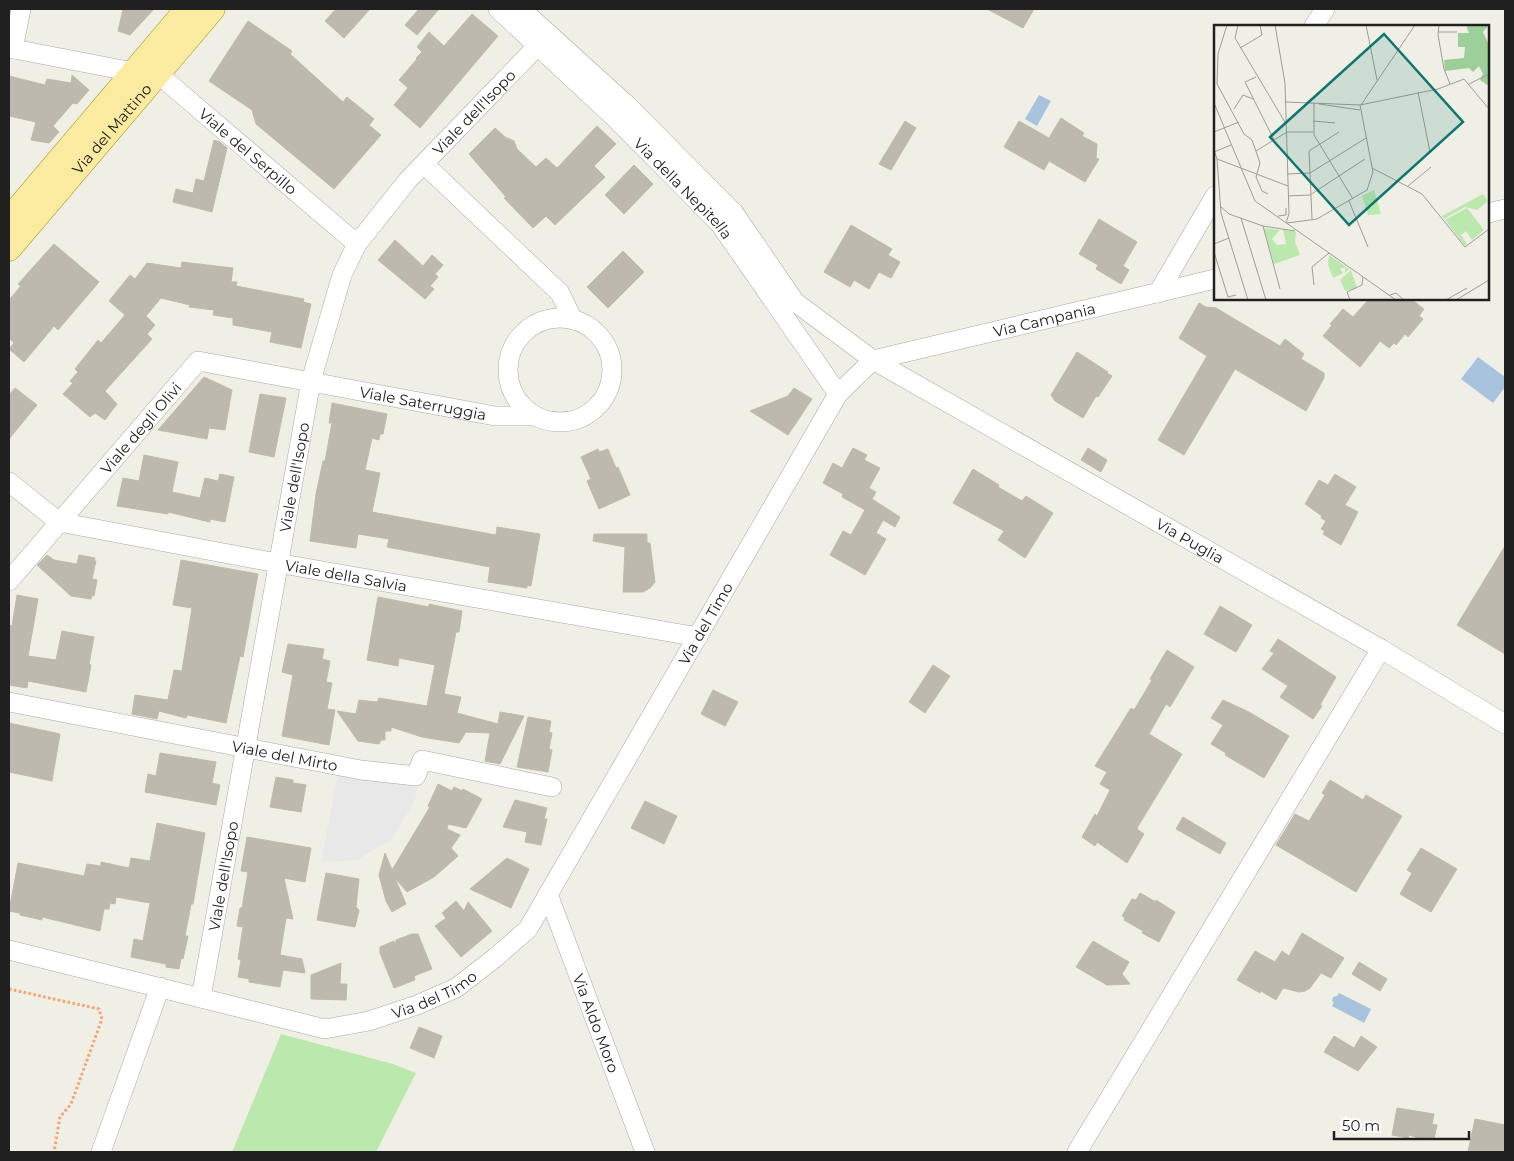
<svg xmlns="http://www.w3.org/2000/svg" width="1514" height="1161" font-family="Montserrat,sans-serif">
	<style>
		.grass { fill: #bbe9ad }
		.parking { fill: #e8e8e8 }
		.water { fill: #a7c3dd }
		.building { fill: #bdb9af; stroke: #c2baa8 }
		.lines { fill: none; stroke-linecap: round; stroke-linejoin: round }
		.minor-casing { stroke: #a7a7a7; stroke-width: 20 }
		.major-casing { stroke: #9a8e01; stroke-width: 25 }
		.path { stroke: #f9a06f; stroke-width: 3; stroke-dasharray: 2.5 2.5; stroke-linecap: butt }
		.minor { stroke: #fff; stroke-width: 19 }
		.major { stroke: #fbeba0; stroke-width: 24 }
		.labels { text-anchor: middle; dominant-baseline: central; stroke-width: 4.5; stroke-linejoin: round; paint-order: stroke }
		.street-label { font-size: 15px; fill: #202020; stroke: #fff }
		.inset-road { fill: none; stroke: #9d9c97; stroke-width: 1 }
		.view { fill: #0f766e; fill-opacity: 0.15; stroke: #0f766e; stroke-width: 2.5 }
		.inset-edge { fill: none; stroke: #202020; stroke-width: 2.5 }
	</style>
	<rect width="100%" height="100%" fill="#f0efe6"/>
	<polygon class="grass" points="281,1034 393,1064 416,1073 376,1152 232,1152"/>
	<polygon class="parking" points="338,775 418,783 415,800 392,839 357,860 321,862"/>
	<g class="water">
		<polygon points="1039,95 1051,101 1037,126 1025,119"/>
		<polygon points="1478,357 1505,377 1505,387 1493,403 1461,379"/>
		<polygon points="1339,993 1371,1009 1364,1023 1332,1006 1334,1002 1332,1001 1333,997 1337,996"/>
	</g>
	<g class="building">
		<polygon points="123,9 154,9 130,35 118,31"/>
		<polygon points="336,9 370,9 344,38 325,21"/>
		<polygon points="419,9 439,9 417,35 405,25"/>
		<polygon points="987,9 1034,9 1023,28"/>
		<polygon points="472,14 498,36 420,128 394,105 408,88 399,80 417,59 416,58 422,52 417,47 429,32 444,46"/>
		<polygon points="248,21 292,51 290,54 343,102 347,97 374,119 369,125 381,135 334,189 256,124 252,110 209,81"/>
		<polygon points="72,75 89,90 77,104 73,103 53,126 59,132 49,143 31,140 36,122 9,116 9,76 45,85 47,79 71,83"/>
		<polygon points="1061,118 1084,133 1082,136 1097,144 1096,158 1099,159 1085,182 1049,161 1044,170 1004,147 1019,121 1049,138"/>
		<polygon points="905,121 916,128 891,170 879,164"/>
		<polygon points="597,126 616,144 594,166 605,177 555,225 546,216 533,228 504,198 506,197 469,154 495,128 505,137 514,141 517,149 536,167 546,158 557,168"/>
		<polygon points="214,140 220,142 227,148 212,212 173,202 176,189 193,193 196,179 204,181"/>
		<polygon points="634,165 653,184 624,214 605,195"/>
		<polygon points="1099,219 1137,242 1123,266 1129,270 1121,284 1096,269 1098,265 1079,254"/>
		<polygon points="851,225 892,249 888,255 900,262 891,278 879,272 869,289 854,280 850,287 824,272"/>
		<polygon points="395,240 423,266 432,255 443,265 435,274 438,277 430,286 434,289 425,299 378,260"/>
		<polygon points="54,244 99,282 58,330 54,326 24,362 9,349 14,343 9,338 9,300 21,286 18,284"/>
		<polygon points="623,251 644,272 608,308 587,287"/>
		<polygon points="182,262 233,268 231,282 237,282 236,286 304,299 303,302 311,304 301,348 270,342 272,332 233,325 233,318 213,315 214,310 189,307 190,305 161,298 146,316 155,325 147,334 152,339 105,391 117,404 105,420 95,413 90,417 63,394 73,383 70,381 78,372 75,369 98,340 101,343 125,315 109,301 130,275 135,279 147,263 181,268"/>
		<polygon points="1369,299 1411,299 1424,309 1419,316 1423,319 1408,337 1405,334 1396,345 1394,343 1389,348 1380,341 1360,367 1323,336 1332,325 1330,324 1343,309 1353,317"/>
		<polygon points="1199,303 1206,307 1216,308 1280,346 1285,339 1304,354 1301,359 1324,373 1324,378 1306,411 1235,369 1184,455 1158,440 1207,356 1179,338"/>
		<polygon points="1077,352 1108,372 1107,373 1112,376 1098,397 1096,396 1083,418 1055,401 1051,395"/>
		<polygon points="204,377 232,390 225,430 209,428 207,439 158,430"/>
		<polygon points="15,388 37,405 9,439 9,395"/>
		<polygon points="794,388 812,399 788,435 750,411 788,396"/>
		<polygon points="260,394 286,398 274,457 249,452"/>
		<polygon points="332,403 387,414 383,434 380,434 379,440 372,438 365,470 380,473 372,512 496,535 497,527 540,534 531,586 527,585 527,588 488,582 490,567 387,547 389,539 358,534 356,548 310,541 316,494 323,461 325,461 332,423 329,423"/>
		<polygon points="853,448 867,455 864,460 880,468 869,488 876,492 872,499 900,517 895,527 883,520 876,533 886,539 865,575 830,555 843,531 851,535 865,510 842,497 843,494 823,483 833,463 842,468"/>
		<polygon points="1088,448 1107,460 1101,472 1081,460"/>
		<polygon points="598,449 599,452 608,449 616,468 618,467 630,495 599,509 587,481 591,479 581,457"/>
		<polygon points="144,455 178,462 172,492 200,498 205,478 218,481 220,474 234,477 225,522 210,519 210,522 168,512 168,514 117,506 123,478 139,481"/>
		<polygon points="973,469 999,485 998,487 1022,501 1026,496 1053,513 1025,558 998,540 1004,531 953,503"/>
		<polygon points="1335,474 1356,487 1345,505 1358,512 1341,545 1323,534 1325,531 1321,529 1326,521 1321,518 1322,516 1305,504 1319,480 1328,485"/>
		<polygon points="594,534 647,534 647,543 650,543 655,582 650,588 643,592 623,592 625,547 593,541"/>
		<polygon points="1505,546 1505,654 1457,625"/>
		<polygon points="47,555 54,560 77,564 79,555 95,558 94,561 96,561 92,579 97,580 94,596 92,595 91,599 71,596 37,565"/>
		<polygon points="181,560 258,574 243,657 240,656 226,723 187,715 186,718 159,711 157,719 132,714 135,695 168,700 174,670 182,671 192,608 173,605"/>
		<polygon points="17,595 38,599 28,656 56,660 62,631 94,637 89,664 91,665 86,692 28,681 27,688 9,685 9,625 12,626"/>
		<polygon points="378,597 429,607 429,604 462,611 459,632 456,632 444,694 461,697 457,713 498,724 500,712 524,716 500,764 485,761 490,733 466,732 459,743 422,737 391,727 391,731 385,731 385,740 381,740 379,744 358,741 337,711 356,714 359,700 377,702 379,698 427,706 435,665 399,658 398,666 367,660"/>
		<polygon points="1220,606 1252,625 1236,652 1204,634"/>
		<polygon points="1278,639 1336,677 1320,705 1322,706 1313,719 1280,697 1288,686 1262,669 1274,653 1270,651"/>
		<polygon points="288,644 324,649 322,659 330,661 326,682 332,683 327,709 335,710 329,745 282,736 293,675 282,672"/>
		<polygon points="1167,650 1194,667 1170,707 1166,704 1149,734 1182,754 1137,828 1138,830 1144,834 1127,863 1097,842 1095,846 1082,837 1095,814 1097,816 1110,790 1100,784 1107,772 1095,766 1131,708 1134,710 1152,680 1150,679"/>
		<polygon points="933,665 950,676 925,713 909,702"/>
		<polygon points="713,690 738,702 725,726 701,714"/>
		<polygon points="1223,700 1249,712 1289,736 1264,778 1225,755 1226,753 1211,744 1223,725 1211,718"/>
		<polygon points="528,717 551,721 549,732 552,733 549,749 552,750 548,772 517,767"/>
		<polygon points="9,723 60,734 52,781 9,772"/>
		<polygon points="160,753 216,762 212,783 220,785 216,805 145,792 148,774 156,776"/>
		<polygon points="276,777 293,780 293,783 306,785 301,812 270,807"/>
		<polygon points="1330,780 1363,800 1366,795 1402,816 1356,892 1276,845 1295,814 1309,821 1325,795 1322,793"/>
		<polygon points="438,784 452,791 454,787 462,791 463,789 482,799 466,828 448,824 447,829 460,835 451,848 458,856 434,877 407,892 395,878 406,904 392,912 386,901 379,875 385,853 392,870 430,807 428,806"/>
		<polygon points="515,800 547,808 544,819 547,819 541,845 525,842 527,832 503,827"/>
		<polygon points="645,801 677,816 664,844 631,828"/>
		<polygon points="1183,817 1226,843 1220,854 1176,829"/>
		<polygon points="157,823 205,833 193,904 191,904 185,936 188,936 183,959 181,958 179,969 166,967 166,964 131,957 134,939 143,941 150,903 116,897 115,904 110,903 109,909 104,909 100,931 42,917 42,920 20,915 20,913 9,911 18,863 84,876 87,864 101,866 101,862 129,868 131,858 150,861"/>
		<polygon points="247,837 311,848 305,882 284,878 293,919 286,918 280,955 302,959 305,973 283,970 280,987 249,982 249,979 238,977 241,960 238,959 243,927 237,926 240,908 242,908 248,872 241,871"/>
		<polygon points="1421,848 1457,869 1431,912 1400,894 1412,873 1407,870"/>
		<polygon points="507,858 529,869 511,908 470,889"/>
		<polygon points="326,873 359,879 356,907 359,910 355,927 317,920"/>
		<polygon points="1140,893 1156,902 1156,900 1175,912 1159,942 1142,933 1143,931 1124,920 1125,918 1122,916 1132,899 1136,900"/>
		<polygon points="456,901 464,911 468,902 492,931 461,957 435,926 446,918 442,913"/>
		<polygon points="1302,933 1344,958 1331,978 1321,973 1310,988 1305,991 1299,992 1283,988 1276,1000 1261,991 1260,993 1237,980 1255,951 1275,962 1282,951 1289,956"/>
		<polygon points="412,934 418,934 432,969 414,976 415,980 394,988 380,953 380,947 394,941 396,944 396,940"/>
		<polygon points="1093,941 1129,962 1122,974 1130,984 1107,985 1076,967"/>
		<polygon points="1359,962 1387,979 1380,991 1352,974"/>
		<polygon points="341,963 340,984 347,984 346,1000 311,999 311,975"/>
		<polygon points="419,1027 442,1036 434,1058 410,1048"/>
		<polygon points="1334,1036 1354,1048 1361,1036 1377,1047 1358,1071 1324,1052"/>
		<polygon points="1397,1108 1434,1114 1432,1124 1437,1125 1434,1139 1426,1137 1422,1139 1409,1135 1408,1138 1392,1135"/>
		<polygon points="1475,1119 1505,1125 1505,1152 1468,1152"/>
	</g>
	<g class="lines">
		<g class="minor-casing">
			<g id="minor">
				<path id="s1" d="M 498,9 L 616,119 L 720,224 L 838,394"/>
				<path id="s2" d="M 521,9 L 627,105 L 734,213 L 795,302 L 873,360 L 1381,649 L 1505,724"/>
				<polyline points="1314,26 1325,9"/>
				<path id="s3" d="M 9,48 L 133,72 L 158,74 L 357,244"/>
				<polyline points="13,49 21,9"/>
				<polyline points="424,164 560,293 573,320"/>
				<polyline points="1488,213 1505,209"/>
				<polyline points="1158,293 1215,196"/>
				<circle cx="560" cy="370" r="52"/>
				<path id="s4" d="M 873,360 L 1215,279"/>
				<path id="s5" d="M 9,482 L 59,522 L 277,563 L 698,637"/>
				<path id="s6" d="M 9,581 L 198,361 L 495,416 L 536,416"/>
				<path id="s7" d="M 9,702 L 361,770 L 416,776 L 422,760 L 552,787"/>
				<path id="s8" d="M 548,894 L 645,1152"/>
				<path id="s9" d="M 9,950 L 325,1029 L 369,1021 L 417,1005 L 456,988 L 496,957 L 528,929 L 838,394 L 873,360"/>
				<path id="s10" d="M 201,998 L 311,381 L 342,275 L 357,244 L 408,180 L 549,34"/>
				<polyline points="101,1152 160,987"/>
				<polyline points="1077,1152 1381,649"/>
			</g>
		</g>
		<g class="major-casing">
			<g id="major">
				<polyline points="9,219 187,9"/>
				<path id="s11" d="M 9,249 L 213,9"/>
			</g>
		</g>
		<polyline class="path" points="9,989 99,1009 102,1019 71,1104 60,1117 54,1152"/>
		<use href="#minor" class="minor"/>
		<use href="#major" class="major"/>
	</g>
	<g class="labels">
		<g class="street-label">
			<text stroke="none"><textPath href="#s10" startOffset="948">Viale dell'Isopo</textPath></text>
			<text stroke="none"><textPath href="#s11" startOffset="158">Via del Mattino</textPath></text>
			<text stroke="none"><textPath href="#s3" startOffset="270">Viale del Serpillo</textPath></text>
			<text stroke="none"><textPath href="#s1" startOffset="258">Via della Nepitella</textPath></text>
			<text stroke="none"><textPath href="#s4" startOffset="176">Via Campania</textPath></text>
			<text stroke="none"><textPath href="#s6" startOffset="519">Viale Saterruggia</textPath></text>
			<text stroke="none"><textPath href="#s6" startOffset="202">Viale degli Olivi</textPath></text>
			<text stroke="none"><textPath href="#s10" startOffset="529">Viale dell'Isopo</textPath></text>
			<text stroke="none"><textPath href="#s2" startOffset="865">Via Puglia</textPath></text>
			<text stroke="none"><textPath href="#s5" startOffset="356">Viale della Salvia</textPath></text>
			<text stroke="none"><textPath href="#s9" startOffset="910">Via del Timo</textPath></text>
			<text stroke="none"><textPath href="#s7" startOffset="281">Viale del Mirto</textPath></text>
			<text stroke="none"><textPath href="#s10" startOffset="124">Viale dell'Isopo</textPath></text>
			<text stroke="none"><textPath href="#s9" startOffset="441">Via del Timo</textPath></text>
			<text stroke="none"><textPath href="#s8" startOffset="138">Via Aldo Moro</textPath></text>
		</g>
	</g>
	<g transform="translate(1214 25)">
		<rect width="275" height="275" fill="#f0efe6"/>
		<path d="M 160,165 L 167,189 L 154,190 L 148,171 ZM 269,169 L 274,176 L 263,185 L 251,182 L 230,194 L 228,191 ZM 253,183 L 270,205 L 258,215 L 252,206 L 247,210 L 253,219 L 250,220 L 231,195 ZM 50,203 L 66,205 L 58,214 L 63,220 L 72,219 L 69,204 L 82,207 L 81,217 L 86,230 L 60,239 ZM 115,230 L 128,239 L 135,244 L 131,248 L 131,242 L 126,244 L 129,248 L 119,253 L 114,240 ZM 137,245 L 143,263 L 131,266 L 126,255 Z" fill="#bbe9ad"/>
		<path d="M 252,0 L 275,0 L 269,7 L 275,20 L 275,61 L 266,55 L 269,49 L 265,41 L 259,47 L 255,43 L 231,46 L 230,35 L 250,33 L 251,22 L 244,22 L 244,8 L 255,8 Z" fill="#9dcf9b"/>
		<path class="inset-road" d="M 13,0 L 4,29 L 3,59 L 30,109 L 38,115 L 46,138 L 42,152 L 48,166 L 54,169M 24,0 L 21,13 L 72,99M 61,0 L 71,58 L 75,189 L 72,198M 152,0 L 163,55M 225,0 L 224,10 L 230,44 L 236,59M 224,7 L 243,7M 26,23 L 48,10 L 46,0M 42,52 L 31,57 L 60,115M 255,59 L 275,49M 204,67 L 216,127M 72,77 L 146,80 L 224,64 L 250,54 L 275,84M 0,78 L 41,176 L 182,275M 100,78 L 100,110 L 139,174M 105,79 L 146,85M 147,80 L 201,0M 20,84 L 29,70 L 39,74M 99,96 L 121,98M 0,107 L 25,97M 0,125 L 3,134 L 74,161M 42,126 L 73,107 L 99,107M 0,127 L 17,120M 3,134 L 7,188 L 34,275M 158,143 L 208,169 L 251,222 L 275,204M 73,149 L 96,148 L 152,113M 194,161 L 217,142M 74,171 L 96,170 L 151,134M 135,176 L 154,222M 7,182 L 15,189 L 49,201 L 81,206M 64,191 L 72,190 L 72,183M 27,193 L 52,275M 98,194 L 95,126 L 125,107M 73,198 L 103,194 L 153,165 L 159,147 L 146,80M 49,201 L 66,264M 0,219 L 15,213M 0,227 L 14,272 L 22,270M 100,260 L 98,242 L 115,228M 176,270 L 182,268 L 190,275M 136,275 L 133,267 L 148,260 L 149,252M 232,275 L 253,263M 242,275 L 275,255"/>
		<path class="view" d="M 170,9 L 249,97 L 135,200 L 56,112 Z"/>
		<rect width="275" height="275" class="inset-edge"/>
	</g>
	<rect width="1514" height="1161" fill="none" stroke="#202020" stroke-width="20"/>
	<path d="M1334 1131v8h135v-8" fill="none" stroke="#202020" stroke-width="2.5"/>
	<text x="1342" y="1131" font-size="15" fill="#202020" stroke="#ffffff" stroke-width="4" paint-order="stroke">50 m</text>
</svg>
